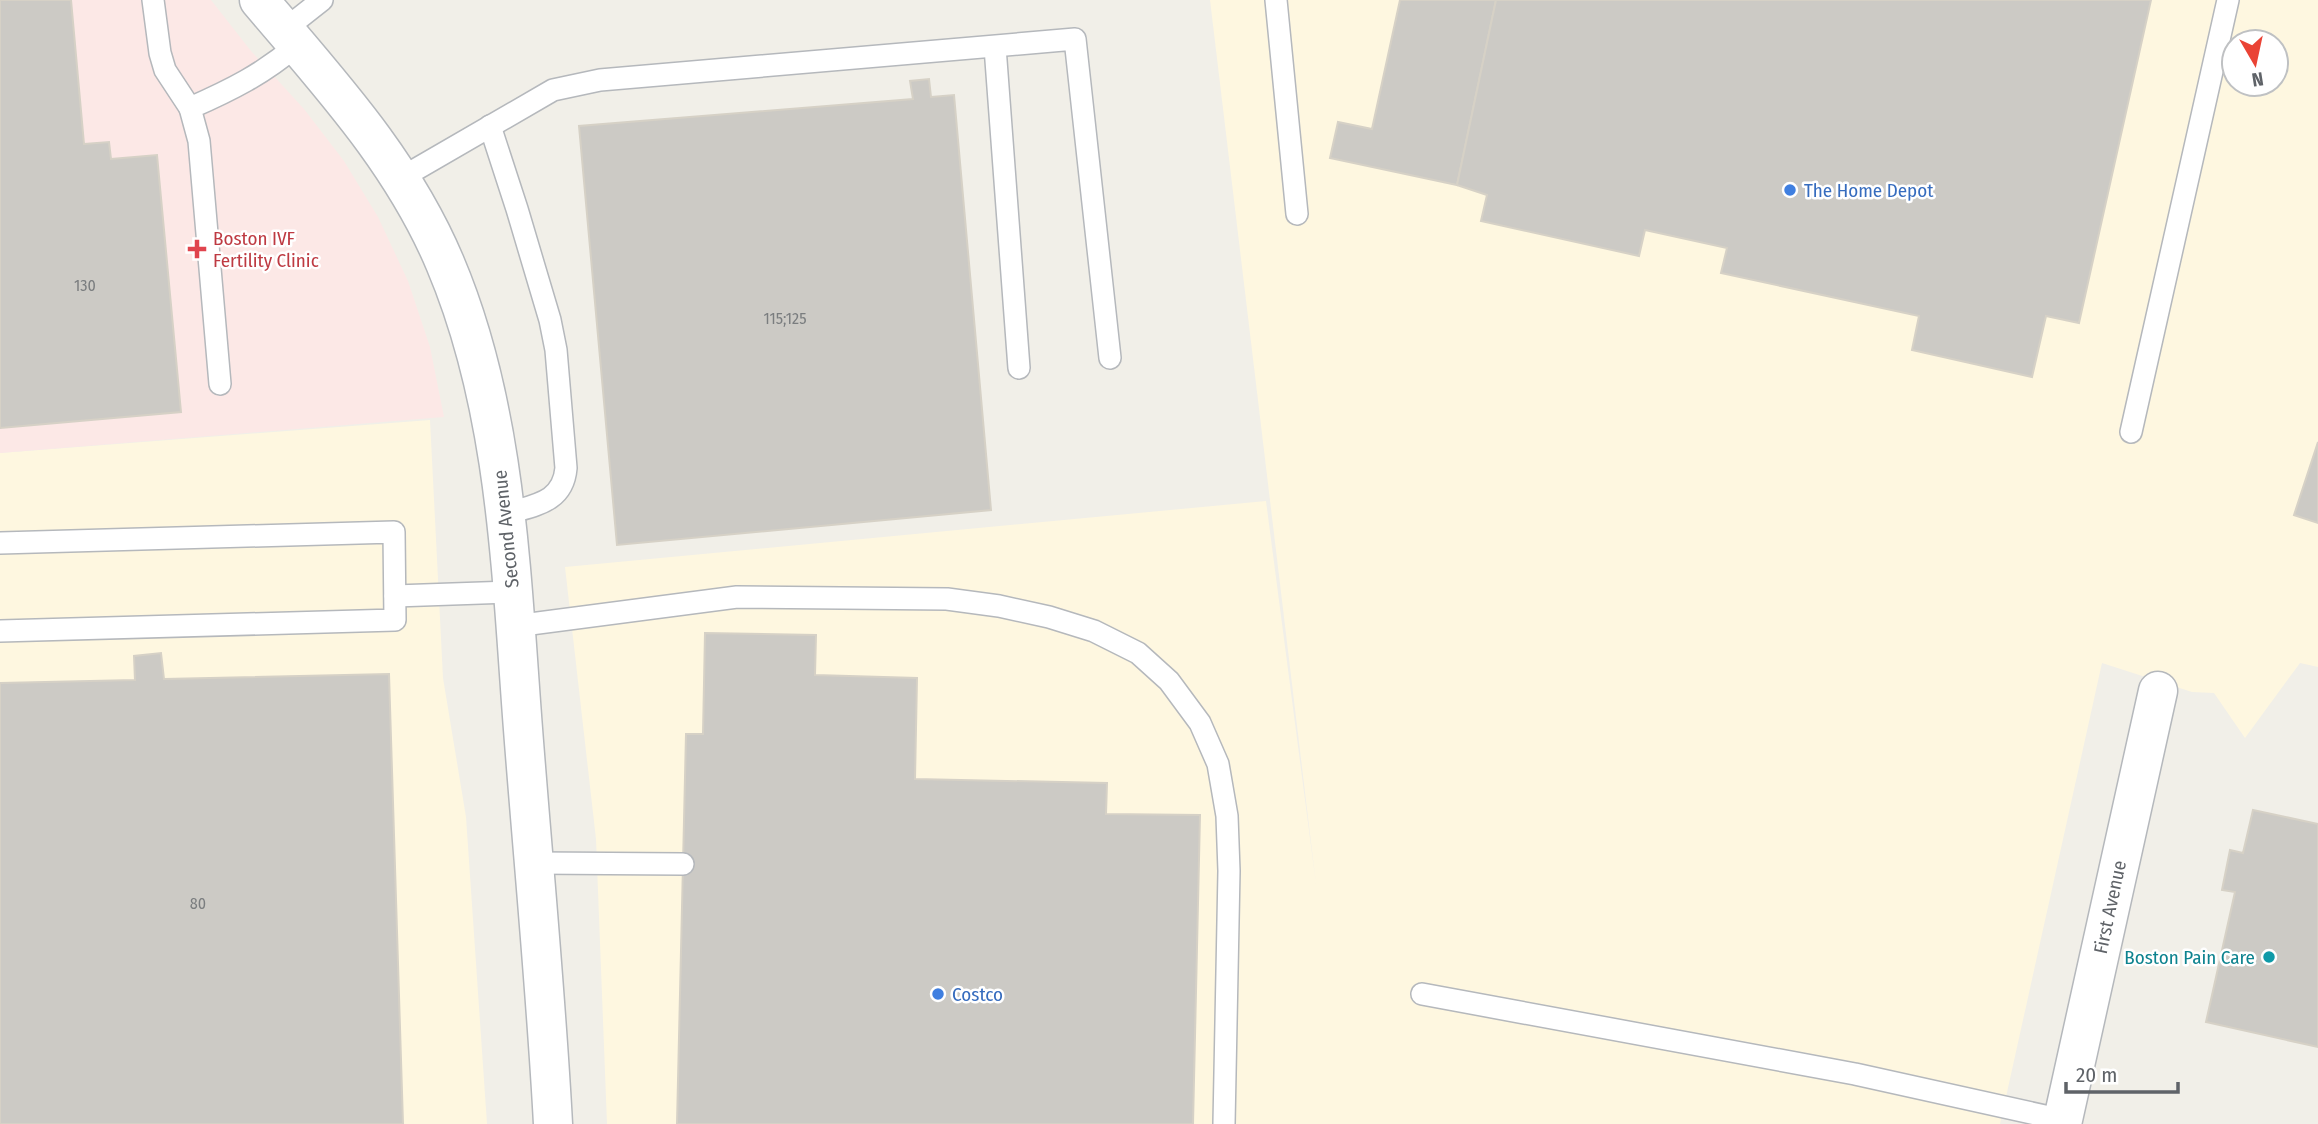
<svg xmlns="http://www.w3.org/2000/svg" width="2318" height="1124" font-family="'Fira Sans Condensed',sans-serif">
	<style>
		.commercial { fill: #fef7e0; fill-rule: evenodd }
		.medical { fill: #fce8e6 }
		.building { fill: #cccac5; stroke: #d6d1c6; stroke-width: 2 }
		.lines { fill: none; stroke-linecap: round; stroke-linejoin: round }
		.service-casing { stroke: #b5b8bc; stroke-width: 24 }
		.minor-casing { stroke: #b5b8bc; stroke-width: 41 }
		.tertiary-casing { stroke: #b5b8bc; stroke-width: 41 }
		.service { stroke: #fff; stroke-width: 21 }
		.minor { stroke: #fff; stroke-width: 38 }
		.tertiary { stroke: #fff; stroke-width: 38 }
		.shop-dot { fill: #3f7fe0; stroke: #fff; stroke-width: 2.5 }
		.health-dot { fill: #e0444e; stroke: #fff; stroke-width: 2.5 }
		.culture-dot { fill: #0f9aa8; stroke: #fff; stroke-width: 2.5 }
		.labels { text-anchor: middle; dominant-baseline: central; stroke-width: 5; stroke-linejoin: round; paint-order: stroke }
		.number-label { font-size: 16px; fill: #7a7d7f }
		.shop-label { font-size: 19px; fill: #366cbe; stroke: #fff; text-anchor: start }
		.health-label { font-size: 19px; fill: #be3a42; stroke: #fff; text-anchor: start }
		.street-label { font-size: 19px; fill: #5f6368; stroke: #fff }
		.culture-label { font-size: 19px; fill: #0d838f; stroke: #fff; text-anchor: end }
	</style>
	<rect width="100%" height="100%" fill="#f1efe8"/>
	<g class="commercial">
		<path d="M 1210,0 L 2318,0 L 2318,667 L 2300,663 L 2245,738 L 2214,693 L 2192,692 L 2102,663 L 2000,1124 L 607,1124 L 596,839 L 565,567 L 1266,501 L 1316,884 ZM 2234,42 L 2276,42 L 2276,84 L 2234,84 Z"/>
		<polygon points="430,420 443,678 466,817 487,1124 0,1124 0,453"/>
	</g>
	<polygon class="medical" points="0,0 211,0 251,51 304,109 344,161 378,217 408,281 430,347 444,417 0,453"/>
	<g class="building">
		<polygon points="0,0 71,0 84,144 109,142 111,159 157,155 181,412 0,428"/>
		<polygon points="1400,0 1496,0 1457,185 1330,158 1338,122 1372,129"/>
		<polygon points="1496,0 2151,0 2079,323 2046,316 2032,377 1912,350 1919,316 1721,273 1727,248 1645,230 1639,256 1481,221 1487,195 1457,185"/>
		<polygon points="929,79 931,97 954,95 991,510 617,545 579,126 913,99 910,81"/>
		<polygon points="2318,442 2318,523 2294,515"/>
		<polygon points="705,633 816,635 815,675 917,678 915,779 1107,783 1106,814 1200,815 1193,1124 677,1124 686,734 703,734"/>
		<polygon points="161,653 164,679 389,674 403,1124 0,1124 0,683 135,680 134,656"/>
		<polygon points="2253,810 2318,824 2318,1047 2206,1022 2235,892 2222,890 2230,850 2243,853"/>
	</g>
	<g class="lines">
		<g class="service-casing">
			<g id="service">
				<polyline points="153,0 160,53 165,70 190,108"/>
				<polyline points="1276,0 1297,214"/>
				<polyline points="284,30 322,0"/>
				<polyline points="995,47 1019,368"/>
				<path d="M 490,126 L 517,209 L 550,320 L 556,350 L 566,468 C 563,503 534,505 506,514"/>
				<polyline points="401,178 553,90 600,80 1075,39 1110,358"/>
				<path d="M 220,384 L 199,141 L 190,108 C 231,90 263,74 297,45"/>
				<polyline points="2131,432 2228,0"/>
				<polyline points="0,543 394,532 395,620 0,631"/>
				<polyline points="395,596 513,592"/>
				<polyline points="515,626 737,597 947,599 999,606 1049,617 1094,631 1138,653 1169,681 1200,723 1218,764 1227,816 1229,871 1224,1124"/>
				<polyline points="534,863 683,864"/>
				<polyline points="1422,994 1855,1074 2063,1120"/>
			</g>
		</g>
		<g class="minor-casing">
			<polyline id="minor" points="2062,1124 2158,691"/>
		</g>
		<g class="tertiary-casing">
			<path id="tertiary" d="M 259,0 C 330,84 402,161 445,263 C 507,409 511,573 523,729 C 533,860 546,992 553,1124"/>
		</g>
		<use href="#service" class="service"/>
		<use href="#minor" class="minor"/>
		<use href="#tertiary" class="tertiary"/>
	</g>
	<g class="shop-dot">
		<circle cx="1790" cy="190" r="7"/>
		<circle cx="938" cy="994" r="7"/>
	</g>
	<path class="health-dot" d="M193.5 238.5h7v7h7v7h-7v7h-7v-7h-7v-7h7z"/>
	<circle class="culture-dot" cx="2269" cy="957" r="7"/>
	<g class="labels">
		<g class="number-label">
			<text x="85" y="285">130</text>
			<text x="785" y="318">115;125</text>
			<text x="198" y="903">80</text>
		</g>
		<g class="shop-label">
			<text x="1804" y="190">The Home Depot</text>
			<text x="952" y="994">Costco</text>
		</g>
		<g class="health-label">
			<text x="213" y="238">Boston IVF<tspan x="213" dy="22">Fertility Clinic</tspan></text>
		</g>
		<g class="street-label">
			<text transform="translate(506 529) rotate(-96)">Second Avenue</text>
			<text transform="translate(2110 907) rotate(-78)">First Avenue</text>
		</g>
		<g class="culture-label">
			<text x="2255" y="957">Boston Pain Care</text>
		</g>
	</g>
	<g transform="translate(2255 63) rotate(171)"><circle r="33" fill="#ffffff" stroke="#bfc1c3" stroke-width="2"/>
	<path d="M0-5L12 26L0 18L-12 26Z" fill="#ea4335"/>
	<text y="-10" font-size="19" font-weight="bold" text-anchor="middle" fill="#5f6368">N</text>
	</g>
	<path d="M2066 1082v10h112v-10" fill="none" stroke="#5f6368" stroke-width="3.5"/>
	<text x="2076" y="1082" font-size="21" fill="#5f6368" stroke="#ffffff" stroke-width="5" paint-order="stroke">20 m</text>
</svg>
